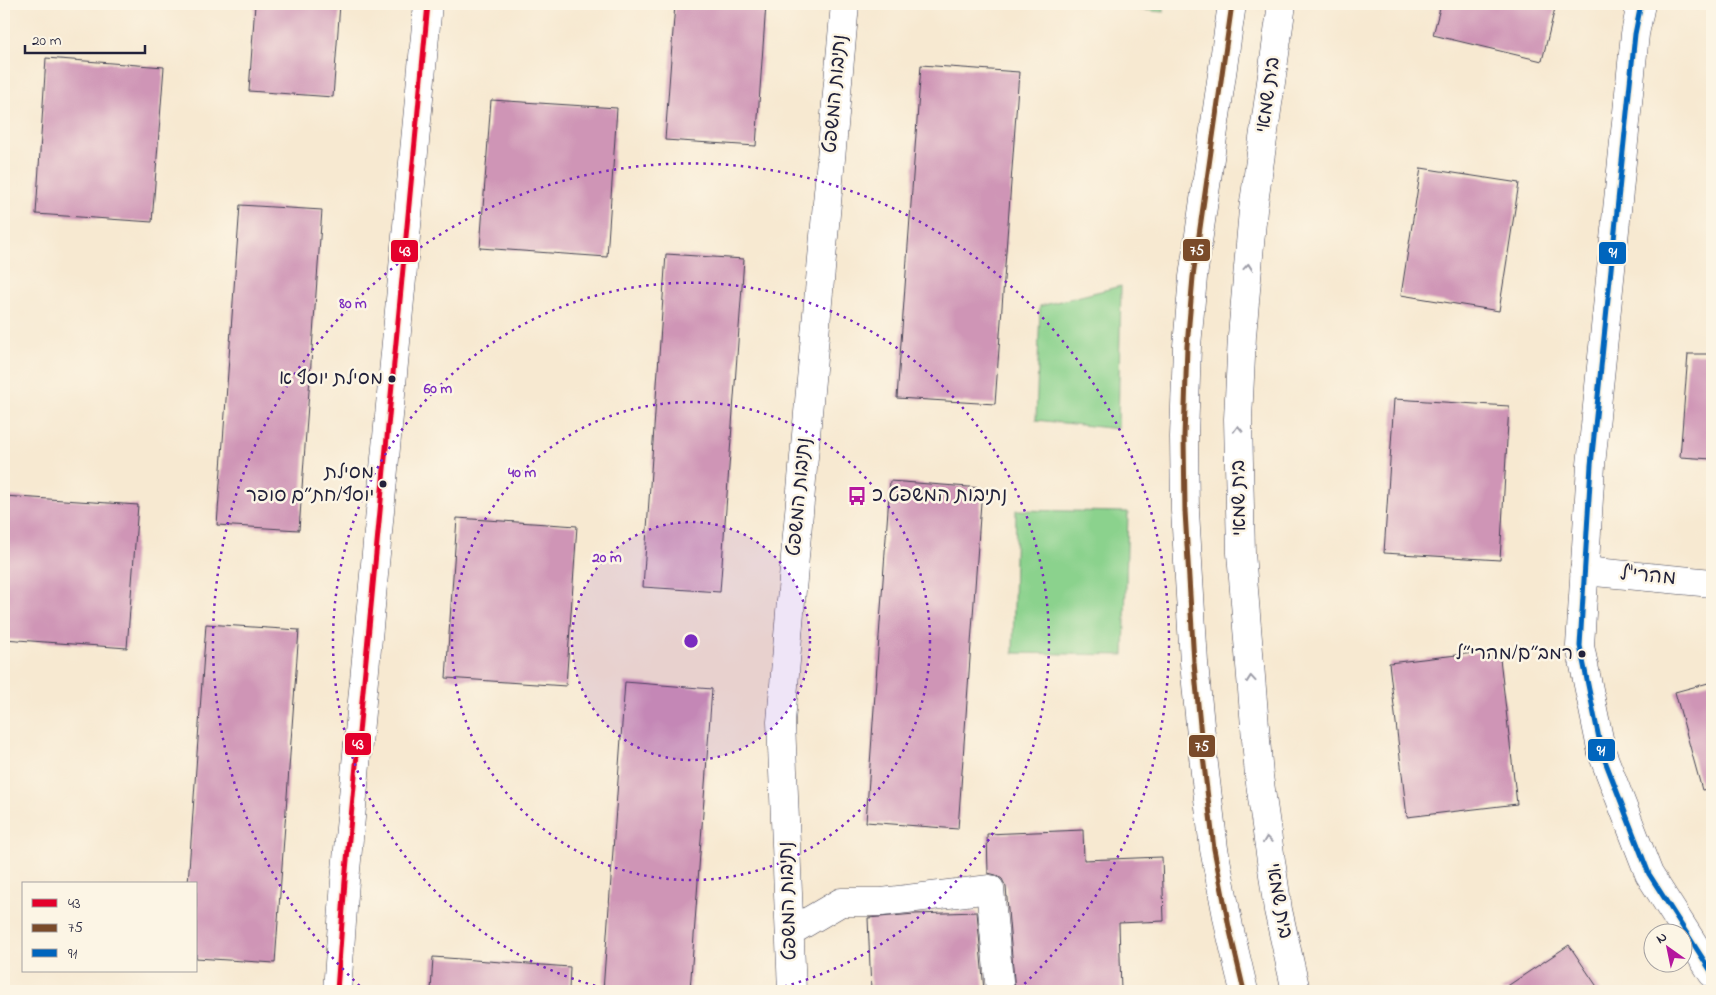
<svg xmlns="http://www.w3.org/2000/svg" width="1716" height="995" font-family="'Indie Flower','Playpen Sans Hebrew',sans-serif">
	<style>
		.green { fill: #8bd28d; stroke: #567a64 }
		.building { fill: #cf95b6 }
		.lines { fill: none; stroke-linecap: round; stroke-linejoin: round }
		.pedestrian-casing { stroke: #424052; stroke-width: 29 }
		.minor-casing { stroke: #424052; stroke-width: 29 }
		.tertiary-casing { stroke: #424052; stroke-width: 29 }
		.pedestrian { stroke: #fff; stroke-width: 28 }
		.minor { stroke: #fff; stroke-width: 28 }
		.tertiary { stroke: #fff; stroke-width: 28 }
		.bus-1-casing { stroke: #fcf5e5; stroke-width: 9 }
		.bus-2-casing { stroke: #fcf5e5; stroke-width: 9 }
		.bus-3-casing { stroke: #fcf5e5; stroke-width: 9 }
		.bus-1 { stroke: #e4002b; stroke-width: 5 }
		.bus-2 { stroke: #7a4b2a; stroke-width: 5 }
		.bus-3 { stroke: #0065bd; stroke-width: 5 }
		.oneway { stroke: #9c9ca7 }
		.ring { fill: none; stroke: #7b2cbf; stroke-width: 2.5; stroke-dasharray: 2.5 5 }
		.bus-dot { fill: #22223b; stroke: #fcf5e5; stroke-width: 2 }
		.labels { text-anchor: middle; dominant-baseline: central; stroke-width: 5; stroke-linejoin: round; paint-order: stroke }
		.bus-label { font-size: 19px; fill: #22223b; stroke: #fcf5e5; text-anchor: end }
		.street-label { font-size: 20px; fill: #22223b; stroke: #fcf5e5 }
		.poi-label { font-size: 20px; fill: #22223b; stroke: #fcf5e5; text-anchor: start }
		.centre { fill: #7b2cbf; stroke: #fcf5e5; stroke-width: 2.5 }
		.ring-label { font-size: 15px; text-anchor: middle; font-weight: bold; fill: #7b2cbf; stroke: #fcf5e5; stroke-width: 5; stroke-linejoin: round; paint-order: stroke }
		.line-badge { stroke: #fcf5e5; stroke-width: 2 }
		.badge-label { font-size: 14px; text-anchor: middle; font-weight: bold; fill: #fff }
	</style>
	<rect width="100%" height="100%" fill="#fcf5e5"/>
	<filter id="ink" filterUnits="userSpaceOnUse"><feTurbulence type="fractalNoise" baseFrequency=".02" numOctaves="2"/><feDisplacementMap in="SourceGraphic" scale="10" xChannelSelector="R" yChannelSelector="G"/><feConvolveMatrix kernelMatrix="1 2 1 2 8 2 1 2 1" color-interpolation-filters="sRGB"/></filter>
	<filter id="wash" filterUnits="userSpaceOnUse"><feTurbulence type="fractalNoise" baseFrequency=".0096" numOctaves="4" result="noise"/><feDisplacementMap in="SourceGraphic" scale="20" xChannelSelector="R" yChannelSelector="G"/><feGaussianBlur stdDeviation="1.12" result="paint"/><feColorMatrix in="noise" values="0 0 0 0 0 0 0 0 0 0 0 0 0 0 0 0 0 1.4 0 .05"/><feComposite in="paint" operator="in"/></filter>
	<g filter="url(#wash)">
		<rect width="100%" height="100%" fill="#f7e9d1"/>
		<g class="green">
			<polygon points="1081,4 1164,4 1164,12"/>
			<polygon points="1121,286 1118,429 1036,420 1040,306"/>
			<polygon points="1016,510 1128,512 1124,655 1013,653"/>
		</g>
		<g id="blocks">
			<g class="building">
				<polygon points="255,4 340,4 333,97 249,91"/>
				<polygon points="675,4 766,4 756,146 665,140"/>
				<polygon points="1441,4 1556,4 1542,61 1433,35"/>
				<polygon points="46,58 164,67 152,222 36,214"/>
				<polygon points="921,65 1019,72 995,404 897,398"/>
				<polygon points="491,100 617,108 607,257 480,248"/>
				<polygon points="1421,168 1519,183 1499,311 1401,295"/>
				<polygon points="240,205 322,210 299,530 217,525"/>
				<polygon points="666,254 744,259 720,592 643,587"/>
				<polygon points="1688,354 1712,354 1712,459 1680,457"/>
				<polygon points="1394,399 1509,406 1500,560 1384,553"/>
				<polygon points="890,481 982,488 958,829 866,822"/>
				<polygon points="4,496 138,505 127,648 4,639"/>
				<polygon points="457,518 577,526 566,686 446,678"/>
				<polygon points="206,624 299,630 275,963 196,958 196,884 188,884"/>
				<polygon points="1499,650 1517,804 1407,817 1389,663"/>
				<polygon points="625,682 712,689 690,991 603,991"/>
				<polygon points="1712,682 1712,788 1702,790 1675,692"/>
				<polygon points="1083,830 1084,860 1162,857 1164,921 1119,923 1121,991 1015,991 1006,887 1002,879 996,875 988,873 987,834"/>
				<polygon points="977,912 984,991 871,991 868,918 915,914"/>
				<polygon points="1569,945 1600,991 1500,991"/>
				<polygon points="433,957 570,967 569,991 431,991"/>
			</g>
		</g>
	</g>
	<g filter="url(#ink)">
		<use href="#blocks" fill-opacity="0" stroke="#424052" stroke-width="1"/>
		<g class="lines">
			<g class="pedestrian-casing">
				<polyline id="pedestrian" points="790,932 841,902 882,902 990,889 1000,991"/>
			</g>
			<g class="minor-casing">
				<g id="minor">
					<polyline points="1641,4 1635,34 1591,465 1580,646 1602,753 1649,874 1712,973"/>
					<polyline points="1584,571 1712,583"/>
					<polyline points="337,991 345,881 428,4"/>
					<polyline points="792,991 781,722 790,612 845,4"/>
				</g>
			</g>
			<g class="tertiary-casing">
				<g id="tertiary">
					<polyline points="1232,4 1193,277 1187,346 1184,437 1185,511 1194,663 1203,756 1214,849 1229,927 1244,991"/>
					<polyline points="1282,4 1253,210 1242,336 1238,419 1241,553 1259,776 1278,910 1296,991"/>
				</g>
			</g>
			<use href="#pedestrian" class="pedestrian"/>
			<use href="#minor" class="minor"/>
			<use href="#tertiary" class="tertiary"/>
			<g class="bus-1-casing">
				<polyline id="bus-1" points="337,991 345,881 428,4"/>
			</g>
			<g class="bus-2-casing">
				<polyline id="bus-2" points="1232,4 1193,277 1187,346 1184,437 1185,511 1194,663 1203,756 1214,849 1229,927 1244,991"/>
			</g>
			<g class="bus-3-casing">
				<polyline id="bus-3" points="1641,4 1635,34 1591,465 1580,646 1602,753 1649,874 1712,973"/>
			</g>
			<use href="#bus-1" class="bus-1"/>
			<use href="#bus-2" class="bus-2"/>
			<use href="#bus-3" class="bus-3"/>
		</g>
		<defs><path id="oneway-chevron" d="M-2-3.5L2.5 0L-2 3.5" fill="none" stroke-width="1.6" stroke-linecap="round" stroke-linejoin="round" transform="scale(1.25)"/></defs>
		<g class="oneway">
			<use href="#oneway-chevron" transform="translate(1248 267) rotate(-85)"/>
			<use href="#oneway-chevron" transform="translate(1238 429) rotate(-91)"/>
			<use href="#oneway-chevron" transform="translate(1251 679) rotate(-95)"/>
			<use href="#oneway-chevron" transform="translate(1267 840) rotate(-98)"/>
		</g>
	</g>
	<circle cx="691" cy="641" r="119" fill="#7b2cbf" fill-opacity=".12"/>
	<g class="ring">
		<circle cx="691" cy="641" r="119"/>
		<circle cx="691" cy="641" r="239"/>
		<path d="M617 991A358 358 0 1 1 765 991"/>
		<path d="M365 991A478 478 0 1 1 1017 991"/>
	</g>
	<defs>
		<g id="bus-bare" transform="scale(1.5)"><path d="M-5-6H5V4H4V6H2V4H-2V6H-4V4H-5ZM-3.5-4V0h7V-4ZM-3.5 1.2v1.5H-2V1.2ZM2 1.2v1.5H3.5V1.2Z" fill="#b5179e" stroke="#fcf5e5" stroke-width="2.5" paint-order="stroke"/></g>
	</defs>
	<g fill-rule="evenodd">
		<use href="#bus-bare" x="857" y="496"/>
	</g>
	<g class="bus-dot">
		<circle cx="392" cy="379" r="4.5"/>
		<circle cx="383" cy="484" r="4.5"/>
		<circle cx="1582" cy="654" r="4.5"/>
	</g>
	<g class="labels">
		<g class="bus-label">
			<text x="383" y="379">מסילת יוסף א</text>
			<text x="374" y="473">מסילת<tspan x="374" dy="23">יוסף/חת״ם סופר</tspan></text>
			<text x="1573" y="654">רמב״ם/מהרי״ל</text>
		</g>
		<g class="street-label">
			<text transform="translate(836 94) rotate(-85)">נתיבות המשפט</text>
			<text transform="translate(1269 95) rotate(-82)">בית שמאי</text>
			<text transform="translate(800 497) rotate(-85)">נתיבות המשפט</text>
			<text transform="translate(1240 498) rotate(-91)">בית שמאי</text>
			<text transform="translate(1648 577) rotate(5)">מהרי"ל</text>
			<text transform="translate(789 901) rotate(-92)">נתיבות המשפט</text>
			<text transform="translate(1278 901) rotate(80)">בית שמאי</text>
		</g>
		<g class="poi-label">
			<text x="872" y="496">נתיבות המשפט כ</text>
		</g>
	</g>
	<circle cx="691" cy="641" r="8" class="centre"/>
	<g class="ring-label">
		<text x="353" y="308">80 m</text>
		<text x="438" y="393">60 m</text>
		<text x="522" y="477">40 m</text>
		<text x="607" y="562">20 m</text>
	</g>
	<g class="line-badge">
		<rect x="1182" y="238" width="29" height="24" rx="5" fill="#7a4b2a"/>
		<rect x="390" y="239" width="29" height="24" rx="5" fill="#e4002b"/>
		<rect x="1598" y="241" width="29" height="24" rx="5" fill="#0065bd"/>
		<rect x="344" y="732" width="28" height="24" rx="5" fill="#e4002b"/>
		<rect x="1188" y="734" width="28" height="24" rx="5" fill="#7a4b2a"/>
		<rect x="1587" y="738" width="29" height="24" rx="5" fill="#0065bd"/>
	</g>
	<g class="badge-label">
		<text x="1197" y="255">75</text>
		<text x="405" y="256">43</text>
		<text x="1613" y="257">91</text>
		<text x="358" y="749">43</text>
		<text x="1202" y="751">75</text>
		<text x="1601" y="755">91</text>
	</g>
	<rect width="1716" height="995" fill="none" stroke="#fcf5e5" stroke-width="20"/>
	<rect x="22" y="882" width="175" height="90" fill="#fcf5e5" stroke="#a5a1a1"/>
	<rect x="32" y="899" width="25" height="8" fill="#e4002b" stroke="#a5a1a1"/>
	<text x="68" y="908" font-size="15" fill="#22223b">43</text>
	<rect x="32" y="924" width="25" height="8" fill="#7a4b2a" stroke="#a5a1a1"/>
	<text x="68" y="932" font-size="15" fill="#22223b">75</text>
	<rect x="32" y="949" width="25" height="8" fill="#0065bd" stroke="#a5a1a1"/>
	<text x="68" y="958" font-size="15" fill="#22223b">91</text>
	<g transform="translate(1668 948) rotate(327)"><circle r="24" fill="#fcf5e5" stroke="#a5a1a1"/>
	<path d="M0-4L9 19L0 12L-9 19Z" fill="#b5179e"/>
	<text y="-8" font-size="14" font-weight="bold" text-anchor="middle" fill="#22223b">N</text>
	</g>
	<path d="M25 45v8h120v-8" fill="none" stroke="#22223b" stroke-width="2.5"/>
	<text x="32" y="45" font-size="15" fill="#22223b" stroke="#fcf5e5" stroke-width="4" paint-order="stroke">20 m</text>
</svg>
